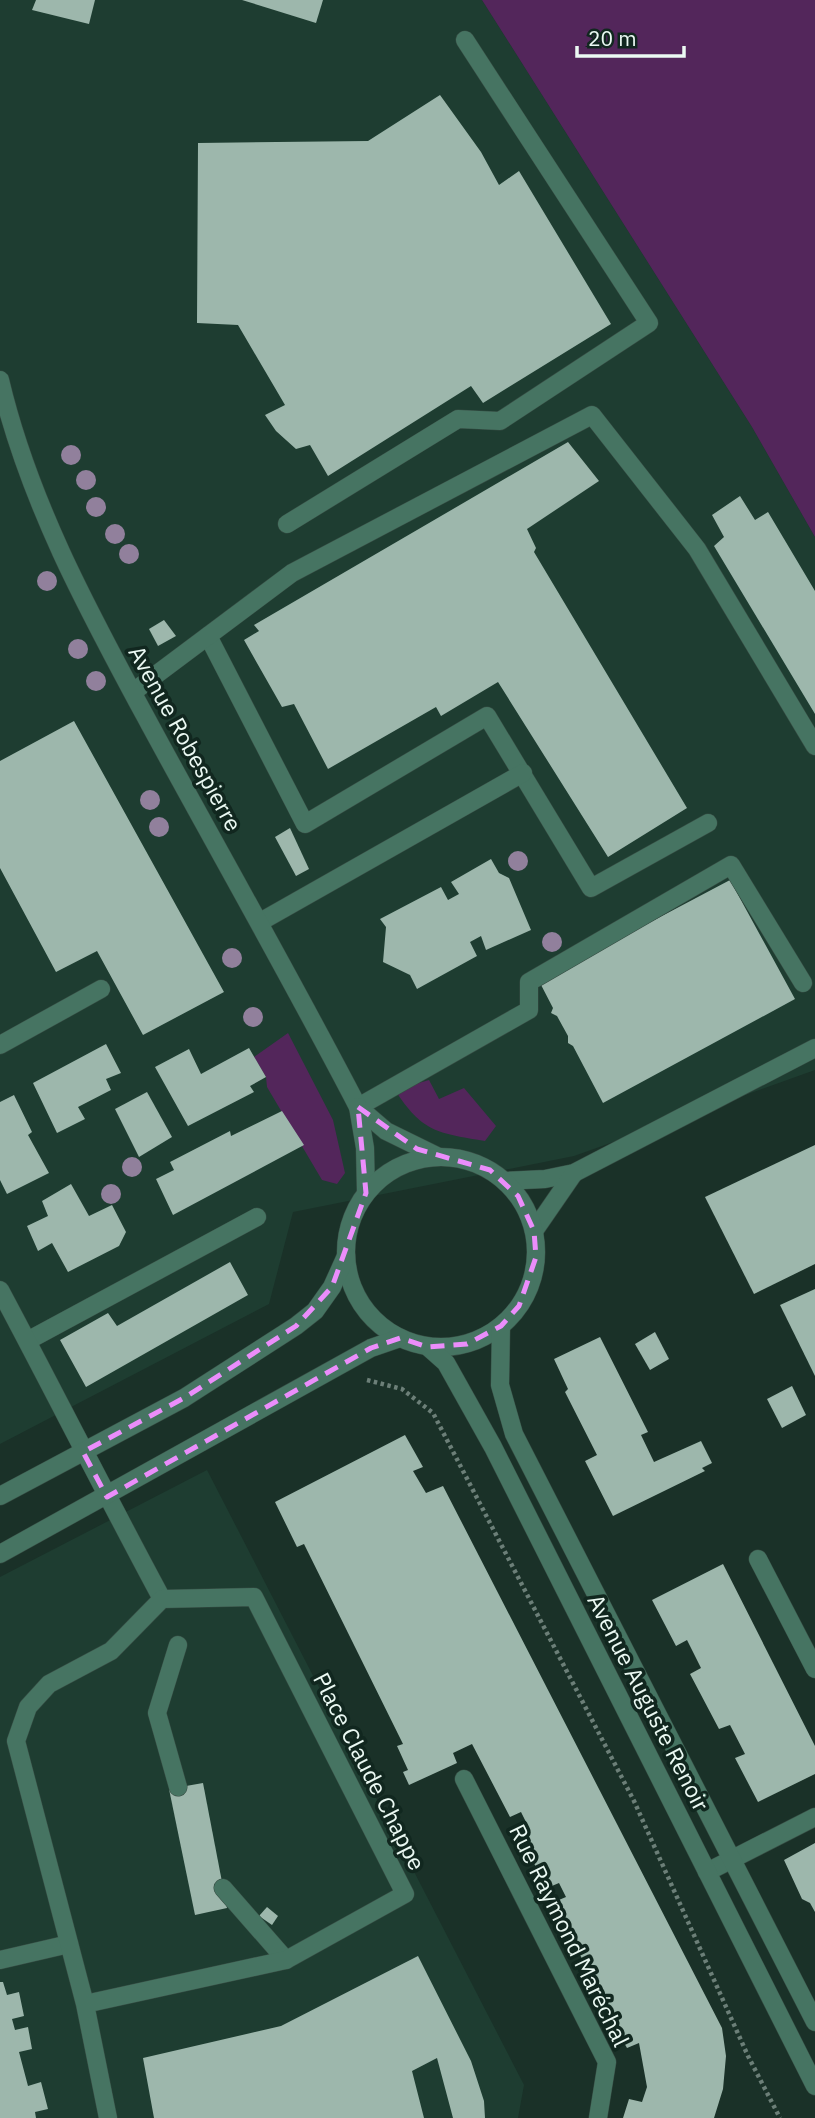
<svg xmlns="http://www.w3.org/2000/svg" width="815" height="2118" font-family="'IBM Plex Sans',sans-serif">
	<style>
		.built { fill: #1e3d31 }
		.green { fill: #53265b }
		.building { fill: #9db7ac }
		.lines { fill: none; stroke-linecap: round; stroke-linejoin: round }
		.lane-casing { stroke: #374d44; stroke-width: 19 }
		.street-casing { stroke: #374d44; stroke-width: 19 }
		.path { stroke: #6c7f78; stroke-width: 4.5; stroke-dasharray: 3.5 3.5; stroke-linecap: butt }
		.lane { stroke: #467462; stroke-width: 18 }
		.street { stroke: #467462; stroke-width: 18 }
		.tree { fill: #91809c }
		.marked { fill: none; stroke: #eb8dfb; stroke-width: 5; stroke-dasharray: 14 9; stroke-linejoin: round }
		.labels { text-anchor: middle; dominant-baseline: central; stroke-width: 7; stroke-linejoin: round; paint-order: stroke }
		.street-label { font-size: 23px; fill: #ebf9f3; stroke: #11271f }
	</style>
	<rect width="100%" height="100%" fill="#1a3128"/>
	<g class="built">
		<polygon points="0,0 482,0 752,427 815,537 815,1070 574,1156 293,1212 269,1304 0,1444"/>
		<polygon points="207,1470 524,2085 518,2118 0,2118 0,1577"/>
	</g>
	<g class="green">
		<polygon points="482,0 815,0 815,537 752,427"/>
		<polygon points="288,1033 333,1120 345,1173 337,1184 322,1180 267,1087 266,1077 254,1057"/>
		<path d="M 429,1080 L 439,1099 L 464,1088 L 496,1126 L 485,1141 C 437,1133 422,1132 395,1090 Z"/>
	</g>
	<g class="building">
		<polygon points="36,0 95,0 89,24 32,10"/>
		<polygon points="242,0 323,0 316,23"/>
		<polygon points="440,95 481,152 499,185 519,171 611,324 483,403 471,386 328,476 310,445 296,449 276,431 265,415 285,405 238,325 197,323 198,143 368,141"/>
		<polygon points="568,442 599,481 527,529 536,548 534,552 687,808 608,857 498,682 441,716 436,707 328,769 294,704 282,707 244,640 259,631 254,625"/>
		<polygon points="740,496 755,520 768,512 815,591 815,714 714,546 724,537 712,515"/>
		<polygon points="164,620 176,636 158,646 149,629"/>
		<polygon points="74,721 224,992 143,1035 97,951 56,972 0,868 0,761"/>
		<polygon points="290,828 309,869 296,876 275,837"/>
		<polygon points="491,859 499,873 509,878 531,930 486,950 481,936 470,942 477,956 417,989 410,975 383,962 386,927 380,919 441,887 448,900 459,894 451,882"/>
		<polygon points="730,880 795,999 603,1103 573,1046 568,1043 568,1036 557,1016 551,1013 553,1008 539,981"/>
		<polygon points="106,1044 121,1073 106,1079 111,1090 78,1107 85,1119 57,1133 33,1083"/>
		<polygon points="249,1048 266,1077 250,1086 254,1092 188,1126 155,1067 189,1049 201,1074"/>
		<polygon points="147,1092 172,1137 139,1157 115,1109"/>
		<polygon points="14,1095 32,1132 28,1135 49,1173 7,1194 0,1180 0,1102"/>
		<polygon points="282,1111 304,1145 173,1215 156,1179 174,1170 170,1162 230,1131 231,1136"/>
		<polygon points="815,1145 815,1264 754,1294 705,1197"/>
		<polygon points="71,1184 89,1216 112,1205 126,1232 119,1246 68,1272 52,1243 38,1251 27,1226 48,1216 42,1201"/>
		<polygon points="230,1262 248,1295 86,1387 60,1340 108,1313 117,1326"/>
		<polygon points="815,1289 815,1376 780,1305"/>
		<polygon points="655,1332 669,1359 650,1370 635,1344"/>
		<polygon points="600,1337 648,1432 641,1435 654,1462 701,1441 712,1463 702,1468 705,1471 613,1516 585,1461 597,1455 565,1392 568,1389 554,1359"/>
		<polygon points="792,1386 806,1415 782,1428 767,1399"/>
		<polygon points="405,1435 423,1467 413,1471 426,1493 443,1486 722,2028 726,2056 723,2089 714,2118 623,2118 629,2099 642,2102 647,2087 639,2043 627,2048 618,2032 554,1902 566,1897 559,1883 547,1888 517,1831 528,1826 521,1812 510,1817 472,1744 453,1753 457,1763 409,1785 403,1772 408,1770 397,1746 403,1744 304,1544 297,1547 275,1502"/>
		<polygon points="723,1564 815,1746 815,1774 758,1802 735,1758 745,1754 730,1725 719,1729 690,1674 701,1668 687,1640 676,1646 652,1600"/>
		<polygon points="203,1783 227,1908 195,1915 169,1789"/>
		<polygon points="815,1843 815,1912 810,1903 802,1899 784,1860"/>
		<polygon points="267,1907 278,1916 272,1925 259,1916"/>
		<polygon points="418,1956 471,2061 484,2101 485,2118 453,2118 437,2058 412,2071 424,2118 154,2118 143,2058 281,2026"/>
		<polygon points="0,1982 3,1982 7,1995 19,1992 24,2016 12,2019 15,2030 28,2027 32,2049 19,2052 28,2086 41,2082 48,2109 35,2112 36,2118 0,2118"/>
	</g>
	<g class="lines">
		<g class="lane-casing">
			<g id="lane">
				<polyline points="287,524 458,419 500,421 649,323 465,40"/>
				<polyline points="208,636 305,824 487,716 591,888 708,823"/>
				<polyline points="133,692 292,573 592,415 697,549 815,746"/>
				<polyline points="260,922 523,773"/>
				<polyline points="0,1045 101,989"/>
				<polyline points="358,1107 529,1010 529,982 731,865 803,983"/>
				<polyline points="505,1181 545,1179 574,1173 815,1048"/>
				<polyline points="534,1231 574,1173"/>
				<polyline points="29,1340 257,1217"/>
				<polyline points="758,1559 815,1669"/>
				<polyline points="178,1787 157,1713 178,1645"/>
				<polyline points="707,1872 815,1817"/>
				<polyline points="223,1888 286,1960"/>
				<polyline points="0,1960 69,1944"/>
			</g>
		</g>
		<g class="street-casing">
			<g id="street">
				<path d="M 0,380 C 29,503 90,614 150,725 C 219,852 291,978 358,1107 L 365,1148 L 366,1193"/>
				<polyline points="358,1107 386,1131 437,1156"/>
				<circle cx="441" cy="1252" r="95"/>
				<path d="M 0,1290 C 55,1393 107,1497 162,1599"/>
				<polyline points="501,1326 500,1385 514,1434 815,2022"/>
				<polyline points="428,1347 446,1363 493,1447 815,2086"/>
				<polyline points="0,1496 184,1398 296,1326 315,1311 332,1287 346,1256"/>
				<polyline points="0,1554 371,1348 400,1338"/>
				<polyline points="464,1779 607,2062 598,2118"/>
				<polyline points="85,2004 286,1960 405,1894 254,1597 162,1599 111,1651 49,1684 28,1707 16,1741 85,2004 108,2118"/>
			</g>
		</g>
		<polyline class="path" points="367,1380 402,1389 433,1413 634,1801 748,2056 780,2118"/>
		<use href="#lane" class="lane"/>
		<use href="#street" class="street"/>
	</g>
	<g class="tree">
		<circle cx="71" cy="455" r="10"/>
		<circle cx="86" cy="480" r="10"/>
		<circle cx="96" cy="507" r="10"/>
		<circle cx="115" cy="534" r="10"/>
		<circle cx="129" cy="554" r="10"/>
		<circle cx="47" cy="581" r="10"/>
		<circle cx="78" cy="649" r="10"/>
		<circle cx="96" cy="681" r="10"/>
		<circle cx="150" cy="800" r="10"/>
		<circle cx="159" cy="827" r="10"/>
		<circle cx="518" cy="861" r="10"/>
		<circle cx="552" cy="942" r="10"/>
		<circle cx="232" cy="958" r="10"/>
		<circle cx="253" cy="1017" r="10"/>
		<circle cx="132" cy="1167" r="10"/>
		<circle cx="111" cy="1194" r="10"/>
	</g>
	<path class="marked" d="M 358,1107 L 417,1149 L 490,1170 L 518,1196 L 534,1231 L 536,1257 L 519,1306 L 501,1326 L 467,1344 L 428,1347 L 400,1338 L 371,1348 L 107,1497 L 83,1452 L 184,1398 L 296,1326 L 332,1287 L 366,1193 Z"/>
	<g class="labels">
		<g class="street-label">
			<text transform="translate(186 738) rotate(61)">Avenue Robespierre</text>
			<text transform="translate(649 1702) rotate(63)">Avenue Auguste Renoir</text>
			<text transform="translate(370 1771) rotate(63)">Place Claude Chappe</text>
			<text transform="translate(570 1935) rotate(64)">Rue Raymond Maréchal</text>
		</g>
	</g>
	<path d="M577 46v10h107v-10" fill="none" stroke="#ebf9f3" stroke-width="3.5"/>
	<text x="588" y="46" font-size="21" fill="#ebf9f3" stroke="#11271f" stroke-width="5" paint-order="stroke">20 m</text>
</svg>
